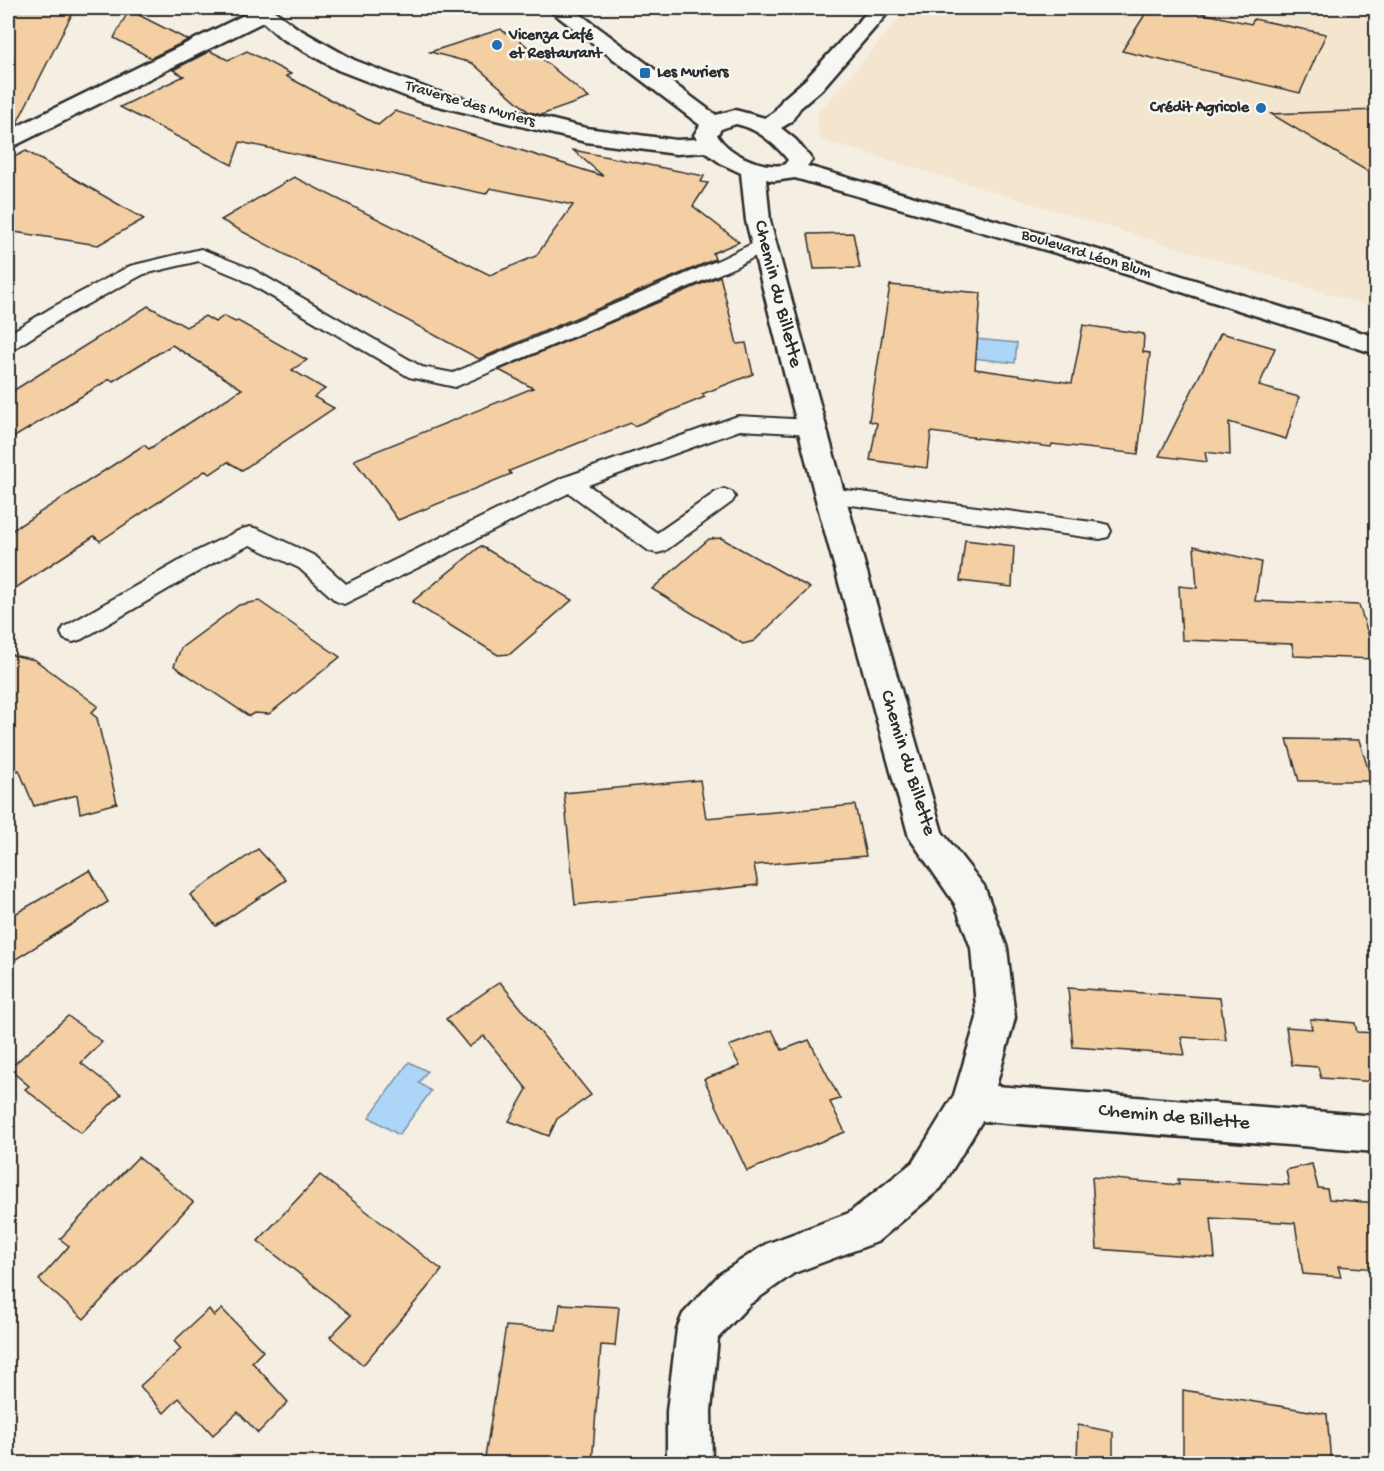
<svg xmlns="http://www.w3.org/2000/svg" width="1384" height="1471" font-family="'Gochi Hand',sans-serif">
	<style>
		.built { fill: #f4e5cf }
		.water { fill: #add5f7; stroke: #7991a5; stroke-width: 1.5 }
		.building { fill: #f3cfa3; stroke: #2b2b2b; stroke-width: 1.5 }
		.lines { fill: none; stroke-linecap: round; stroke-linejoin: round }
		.lane-casing { stroke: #2b2b2b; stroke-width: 4 }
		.street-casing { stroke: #2b2b2b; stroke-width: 5 }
		.lane { fill: #f6f6f2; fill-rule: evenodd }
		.street { fill: #f6f6f2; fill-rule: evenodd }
		.poi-dot { fill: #1f6fb2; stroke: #f6f6f2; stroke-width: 2 }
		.labels { text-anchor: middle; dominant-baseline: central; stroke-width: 5; stroke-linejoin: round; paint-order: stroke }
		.far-poi-label { font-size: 16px; font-weight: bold; fill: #2b2b2b; stroke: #f6f6f2; text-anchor: start }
		.far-street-label { font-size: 16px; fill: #2b2b2b; stroke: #f6f6f2 }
		.street-label { font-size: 20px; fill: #2b2b2b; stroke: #f6f6f2 }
	</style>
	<rect width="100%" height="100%" fill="#f5eee2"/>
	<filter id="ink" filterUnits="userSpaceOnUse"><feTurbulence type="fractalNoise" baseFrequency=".0167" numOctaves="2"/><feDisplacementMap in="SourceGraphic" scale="12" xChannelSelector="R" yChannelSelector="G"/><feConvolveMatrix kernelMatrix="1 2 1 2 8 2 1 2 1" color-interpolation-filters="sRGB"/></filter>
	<g filter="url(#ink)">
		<polygon class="built" points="909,8 1376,8 1376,308 820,139 817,114"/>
		<g class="water">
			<polygon points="975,339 1017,343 1015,363 973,358"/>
			<polygon points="409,1062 427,1071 419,1083 431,1091 399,1135 369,1117"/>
		</g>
		<g class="building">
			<polygon points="8,8 75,8 16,125 8,129"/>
			<polygon points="1149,8 1178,8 1251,24 1254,19 1326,34 1300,93 1122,51"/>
			<polygon points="129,10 188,40 151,58 114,38"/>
			<polygon points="501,29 505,33 510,32 589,98 541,115 529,112 472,63 430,52"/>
			<polygon points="210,51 228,60 247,51 291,74 286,76 378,125 395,111 603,176 573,150 704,176 701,182 708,183 693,206 739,242 713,253 715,259 479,359 221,220 294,177 490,275 536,256 573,205 490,188 486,194 240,142 232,165 120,107 184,76 173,70"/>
			<polygon points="1377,110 1377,177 1271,114"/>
			<polygon points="26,151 144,219 98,245 8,231 8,160"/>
			<polygon points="853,233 860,268 814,269 808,234"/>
			<polygon points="720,276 737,344 746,343 753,374 702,394 705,397 634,426 631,423 601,434 509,471 511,474 398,520 354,460 533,388 499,370"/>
			<polygon points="890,285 981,293 975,369 1072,383 1083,325 1144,334 1143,352 1150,353 1138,454 1052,444 1051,447 931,432 927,468 870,460 877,423 869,421"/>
			<polygon points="148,306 186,327 205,316 215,322 224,316 235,322 238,321 307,360 292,370 325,389 314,397 334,408 242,470 228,462 210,474 205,471 100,541 94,536 8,593 8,533 144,445 149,449 242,389 172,345 113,381 110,379 8,441 8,394"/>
			<polygon points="1221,333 1275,348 1259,386 1299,397 1286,439 1229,422 1230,455 1205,452 1207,462 1159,456"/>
			<polygon points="721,538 810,588 754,641 743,644 652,589 709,539"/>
			<polygon points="965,540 1014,546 1012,587 960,581"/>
			<polygon points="481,546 572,600 510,654 498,655 412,602"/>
			<polygon points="1194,546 1261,562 1255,601 1359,605 1376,659 1294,656 1292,644 1182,640 1179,586 1197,588"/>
			<polygon points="259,601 340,657 269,714 254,713 249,716 174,666 181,648 239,605"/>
			<polygon points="8,654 35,660 98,706 91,713 97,718 117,803 80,813 77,795 34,806 19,770 8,774"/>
			<polygon points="1287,739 1359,740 1372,781 1299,781"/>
			<polygon points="700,780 706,818 855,805 866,856 754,865 758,885 575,905 564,793"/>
			<polygon points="258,849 286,880 216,926 190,895"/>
			<polygon points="90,870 108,902 8,964 8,918"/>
			<polygon points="500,982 591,1095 557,1119 549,1136 509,1121 527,1089 484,1036 469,1047 446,1019"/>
			<polygon points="1068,988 1220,998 1226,1040 1181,1037 1185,1055 1073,1047"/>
			<polygon points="68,1016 102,1042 81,1063 121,1094 81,1133 25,1089 29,1086 9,1069"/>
			<polygon points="1310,1019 1355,1023 1357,1032 1377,1033 1377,1082 1321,1078 1318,1067 1292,1065 1286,1027 1312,1029"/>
			<polygon points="772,1030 782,1050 809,1040 840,1099 830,1102 845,1132 747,1171 704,1079 740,1066 729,1046"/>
			<polygon points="138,1157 193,1202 84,1319 39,1280 69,1246 60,1239"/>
			<polygon points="1312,1164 1318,1188 1327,1189 1329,1199 1377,1203 1377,1269 1338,1266 1341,1277 1303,1274 1295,1223 1211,1218 1215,1258 1097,1249 1092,1177 1179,1185 1178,1179 1289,1185 1286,1170"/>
			<polygon points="320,1175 442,1270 363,1365 330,1337 351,1315 258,1241"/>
			<polygon points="560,1304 619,1307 615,1346 601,1345 592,1464 484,1464 506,1326 556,1330"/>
			<polygon points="209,1309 214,1316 222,1309 263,1351 252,1362 288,1402 258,1433 238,1412 213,1435 179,1398 164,1413 140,1386 181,1349 174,1341"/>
			<polygon points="1183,1390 1327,1414 1331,1464 1183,1464"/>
			<polygon points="1078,1425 1113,1432 1113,1464 1077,1464"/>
		</g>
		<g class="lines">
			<g class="lane-casing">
				<g id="lane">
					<polygon points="764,238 771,240 774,244 771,248 735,267 455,387 409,377 240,278 199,261 144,274 67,315 15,348 8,349 8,334 53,307 130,266 201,249 254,270 422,367 453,373 721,259"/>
					<polygon points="738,416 811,420 819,422 822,427 819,432 811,434 740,430 588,485 657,533 716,492 724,489 732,492 735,497 732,502 665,551 657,553 649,551 569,493 344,604 336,601 299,568 250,545 213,563 82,639 73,642 64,639 61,633 64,627 197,551 242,529 250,527 258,529 315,556 346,584 562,478"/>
					<polygon points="830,488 1100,523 1108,525 1111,531 1108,537 1100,539 822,501 819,496 822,491"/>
				</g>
			</g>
			<g class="street-casing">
				<path id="street" d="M 238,8 L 272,9 L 297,28 L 354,60 L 434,91 L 586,128 L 676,140 L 697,139 L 694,135 L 700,125 L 552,12 L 549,8 L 572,8 L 716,115 L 735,110 L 765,118 L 774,112 L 783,99 L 805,80 L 871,8 L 892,8 L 821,90 L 800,108 L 791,122 L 781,128 L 796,140 L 812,160 L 807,166 L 1112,254 L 1376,337 L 1376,354 L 1094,264 L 795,178 L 774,181 L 766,179 L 770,221 L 845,496 L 942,832 L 984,886 L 1007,948 L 1015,1018 L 996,1086 L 1376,1116 L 1376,1152 L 982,1121 L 941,1188 L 877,1242 L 794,1273 L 750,1304 L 718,1338 L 711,1411 L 712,1464 L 667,1464 L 667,1411 L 677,1329 L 683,1314 L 720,1274 L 766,1244 L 849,1213 L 913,1162 L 954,1095 L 977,1018 L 971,948 L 955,904 L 909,837 L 815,496 L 746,221 L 741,173 L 722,164 L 705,152 L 676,154 L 586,142 L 418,101 L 338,70 L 281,38 L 263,22 L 16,145 L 8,147 L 8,131 L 246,14 ZM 736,124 C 757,128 775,144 788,160 L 784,165 C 760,168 730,155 717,135 L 721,129 Z"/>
			</g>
			<use href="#lane" class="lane"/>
			<use href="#street" class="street"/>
		</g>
	</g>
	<g class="poi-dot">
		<circle cx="497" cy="45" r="6"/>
		<rect x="639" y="67" width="12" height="12" rx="3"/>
		<circle cx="1261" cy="108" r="6"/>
	</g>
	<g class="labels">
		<g class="far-poi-label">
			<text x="509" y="36">Vicenza Café<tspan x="509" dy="18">et Restaurant</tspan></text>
			<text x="657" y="73">Les Muriers</text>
			<text x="1249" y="108" text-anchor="end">Crédit Agricole</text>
		</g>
		<g class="far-street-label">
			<text transform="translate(470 105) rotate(16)">Traverse des Muriers</text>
			<text transform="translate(1086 255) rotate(17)">Boulevard Léon Blum</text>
		</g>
		<g class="street-label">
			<text transform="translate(777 294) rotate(76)">Chemin du Billette</text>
			<text transform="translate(907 763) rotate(73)">Chemin du Billette</text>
			<text transform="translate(1174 1118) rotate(5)">Chemin de Billette</text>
		</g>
	</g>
	<rect width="1384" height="1471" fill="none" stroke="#f6f6f2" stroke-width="30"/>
	<rect x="15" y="15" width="1354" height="1441" fill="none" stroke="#2b2b2b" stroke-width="2" filter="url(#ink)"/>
</svg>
